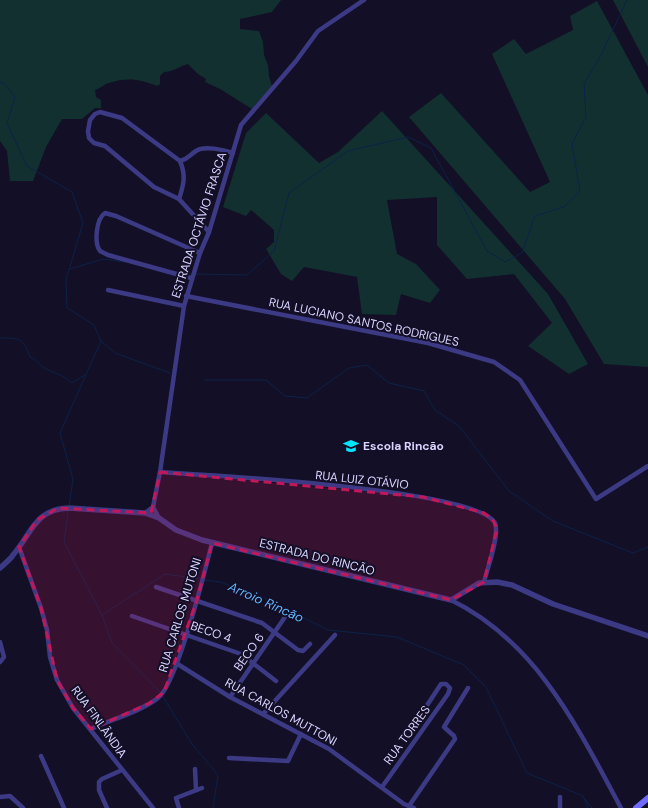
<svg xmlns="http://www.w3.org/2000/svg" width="648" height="808" font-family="'DM Sans',sans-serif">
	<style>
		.green { fill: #12302f }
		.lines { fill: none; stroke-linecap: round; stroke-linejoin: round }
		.stream { stroke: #0c2248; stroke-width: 1 }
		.minor { stroke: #3d3a85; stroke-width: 4.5 }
		.tertiary { stroke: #3d3a85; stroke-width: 5.5 }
		.secondary { stroke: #6f6bff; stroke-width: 6 }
		.marked { fill: #c2185b; fill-opacity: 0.2; stroke: #c2185b; stroke-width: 3; stroke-dasharray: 8 5; stroke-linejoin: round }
		.labels { text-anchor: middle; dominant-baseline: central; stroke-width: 4; stroke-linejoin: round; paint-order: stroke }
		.street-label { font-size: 12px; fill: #d9d4ff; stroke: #130f26 }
		.poi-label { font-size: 12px; font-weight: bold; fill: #d9d4ff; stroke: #130f26; text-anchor: start }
		.water-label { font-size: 13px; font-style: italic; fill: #62b6ff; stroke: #130f26 }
	</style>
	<rect width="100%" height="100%" fill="#130f26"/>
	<g class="green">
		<path d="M 0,0 L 281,0 L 272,12 L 240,19 L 240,29 L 259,31 L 263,42 L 264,55 L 268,65 L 269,76 L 272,86 L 252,109 L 220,89 L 205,82 L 206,79 L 198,74 L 188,64 C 179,66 174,72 164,72 L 160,76 L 160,84 L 157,86 C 140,79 127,77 109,83 C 104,84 101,88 95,90 L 96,97 L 101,100 L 101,108 L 95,108 L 82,119 L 62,119 L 46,147 L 33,181 L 10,181 L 7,151 L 0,141 Z"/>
		<polygon points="613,0 648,0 648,67"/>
		<polygon points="597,1 648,95 648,367 604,364 565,299 409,117 441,93 530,192 550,182 492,54 514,39 526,54 573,30 570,16"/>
		<polygon points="382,111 548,294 588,364 569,374 528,346 552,323 514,274 467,279 437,245 437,197 387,200 397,254 416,264 440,290 430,303 401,294 396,315 362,314 357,277 304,267 292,281 281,274 266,249 274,242 274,230 251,210 246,216 223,207 246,133 266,113 319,163 338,152"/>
	</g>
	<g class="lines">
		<g class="stream">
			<polyline points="0,82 5,84 15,97 7,123 27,166 72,192 83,223 66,280 67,308 94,325 101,341 60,433 73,479 69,506"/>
			<polyline points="70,269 103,259 125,262"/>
			<polyline points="185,274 192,274"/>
			<polyline points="195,274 247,275 274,251 289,193 348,151 408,137 431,148 487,251 505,262 522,253 535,216 564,207 580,191 572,144 586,117 584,84 600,57 627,0"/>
			<path d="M 0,338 C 20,338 23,338 30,357 C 37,359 37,363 43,367 C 52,373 63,374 72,383 L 85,375"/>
			<polyline points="101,341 115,353 170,373"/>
			<polyline points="205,380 266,380 285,396 307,398 349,368 367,365 389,383 424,391 435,410 459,426 509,491 553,521 633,553 648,547"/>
			<polyline points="68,511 64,542 102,615 165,574 202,579"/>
			<polyline points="205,580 220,582 267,599 328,630 397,637 464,665 486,687 527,773 583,796 588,808"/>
			<polyline points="102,615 112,643 160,692"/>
			<polyline points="162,695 192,744 218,775 213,808"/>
			<polyline points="584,798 592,808"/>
		</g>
		<g class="minor">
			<path d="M 179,199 C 184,184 186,175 180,161"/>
			<path d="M 209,232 L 179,199 L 154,187 L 105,146 L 94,143 L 89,138 L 88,131 L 90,120 L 95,114 L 100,112 L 122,118 L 180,161 C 190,158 188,156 196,151 C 204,145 224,150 233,153"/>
			<path d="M 191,278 L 108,255 L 100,251 C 94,243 96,219 105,213 L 116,216 L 200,253"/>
			<polyline points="108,290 184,306"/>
			<polyline points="186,296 428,343 494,362 520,380 596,499 648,466"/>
			<path d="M 160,472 C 208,475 477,489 495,523 C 500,534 487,570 484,582"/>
			<polyline points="153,507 159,518"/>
			<polyline points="145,513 153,507 160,472 184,306 200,253 209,232 241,125 296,61 318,31 364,0"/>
			<polyline points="19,547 41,608 47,630 50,657 57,680 73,708 153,808"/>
			<polyline points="156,587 262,623 298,650 303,651 310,644"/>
			<path d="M 451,600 C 537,642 578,728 621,808"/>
			<polyline points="132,616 241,654 276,681"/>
			<polyline points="0,642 4,657 0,662"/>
			<polyline points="176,663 230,697 329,749 404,804 414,808"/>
			<polyline points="230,697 285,617"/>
			<polyline points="263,714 335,635"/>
			<path d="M 91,729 C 110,720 142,711 158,698 C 177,684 205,571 212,543"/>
			<polyline points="41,756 64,808"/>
			<polyline points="229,758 288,761 301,734"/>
			<polyline points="195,769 196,790"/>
			<polyline points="382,787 448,694 450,688 446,684 441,684 422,713"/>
			<polyline points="0,797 10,796 23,808"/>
			<polyline points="409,806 455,739 454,736 444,727 468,688"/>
			<polyline points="107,808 99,790 99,782 102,779 122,770"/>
			<polyline points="179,808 176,798 202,788"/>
			<polyline points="560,808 560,797"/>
		</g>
		<path class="tertiary" d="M 0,568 C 4,564 10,560 13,555 C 32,533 35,509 69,508 L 145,513 L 159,518 L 176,530 L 202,540 L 451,600 L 479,583 L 497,582 L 512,585 L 553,604 L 648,636"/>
		<polyline class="secondary" points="636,808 648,798"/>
	</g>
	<path class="marked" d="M 160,472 L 423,497 L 484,513 L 493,520 L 497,529 L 484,582 L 451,600 L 212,543 L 197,600 L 164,692 L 150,703 L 91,729 L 73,708 L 57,680 L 41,608 L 19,547 L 37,520 L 58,508 L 151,513 Z"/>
	<defs>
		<g id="school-bare" transform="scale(1.2)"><path d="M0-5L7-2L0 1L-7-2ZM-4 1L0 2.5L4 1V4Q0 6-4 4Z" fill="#00e5ff" stroke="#130f26" stroke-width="2.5" paint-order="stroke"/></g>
	</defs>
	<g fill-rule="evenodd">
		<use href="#school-bare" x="351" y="446"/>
	</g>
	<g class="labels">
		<g class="street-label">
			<text transform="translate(199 225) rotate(-72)">ESTRADA OCTÁVIO FRASCA</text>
			<text transform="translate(364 322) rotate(12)">RUA LUCIANO SANTOS RODRIGUES</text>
			<text transform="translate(362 480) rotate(6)">RUA LUIZ OTÁVIO</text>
			<text transform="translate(317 557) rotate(14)">ESTRADA DO RINCÃO</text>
			<text transform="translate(180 615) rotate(-73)">RUA CARLOS MUTONI</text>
			<text transform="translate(211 632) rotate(19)">BECO 4</text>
			<text transform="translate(249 652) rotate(-55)">BECO 6</text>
			<text transform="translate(281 712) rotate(29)">RUA CARLOS MUTTONI</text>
			<text transform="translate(99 722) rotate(54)">RUA FINLÂNDIA</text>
			<text transform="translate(407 735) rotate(-54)">RUA TORRES</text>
		</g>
		<g class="poi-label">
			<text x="363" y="446">Escola Rincão</text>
		</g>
		<g class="water-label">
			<text transform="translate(266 602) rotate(24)">Arroio Rincão</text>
		</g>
	</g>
</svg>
